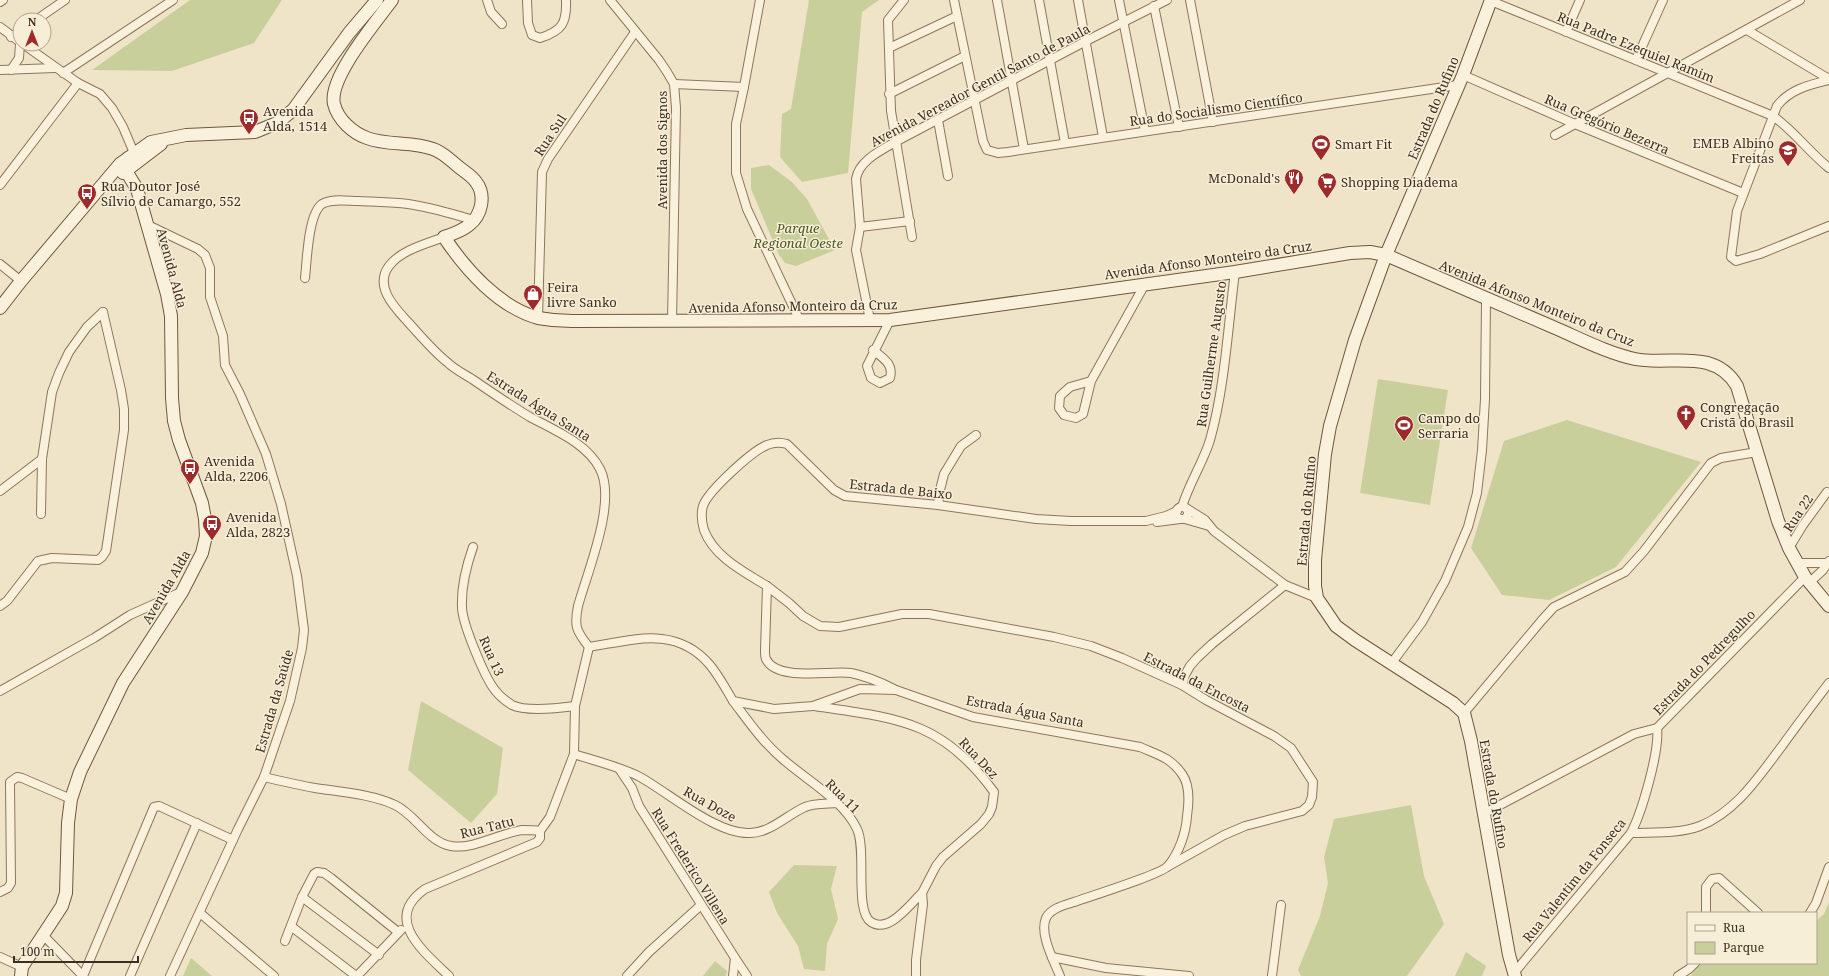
<svg xmlns="http://www.w3.org/2000/svg" width="1829" height="976" font-family="'Noto Serif',serif">
	<style>
		.green { fill: #c9cf9b }
		.lines { fill: none; stroke-linecap: round; stroke-linejoin: round }
		.street-casing { stroke: #8d765c; stroke-width: 10 }
		.secondary-casing { stroke: #6f573f; stroke-width: 14 }
		.street { stroke: #faf1dc; stroke-width: 8 }
		.secondary { stroke: #faf1dc; stroke-width: 12 }
		.labels { text-anchor: middle; dominant-baseline: central; stroke-width: 3; stroke-linejoin: round; paint-order: stroke }
		.street-label { font-size: 13px; fill: #3d2e20; stroke: #f7eed8 }
		.poi-label { font-size: 13px; fill: #3d2e20; stroke: #f7eed8; text-anchor: start }
		.park-label { font-size: 13px; font-style: italic; fill: #4d5a26; stroke: #f7eed8 }
	</style>
	<rect width="100%" height="100%" fill="#f0e4c8"/>
	<g class="green">
		<polygon points="190,0 282,0 254,43 172,71 92,70"/>
		<polygon points="809,0 879,0 862,12 848,173 802,182 780,157 782,114 791,109"/>
		<polygon points="769,165 792,182 807,199 835,250 796,266 785,263 779,255 751,189 751,168"/>
		<polygon points="1378,379 1448,390 1430,505 1360,493"/>
		<polygon points="1567,420 1701,462 1616,567 1549,600 1502,595 1471,548 1504,441"/>
		<polygon points="421,701 503,748 497,794 471,823 408,770"/>
		<polygon points="1411,805 1424,876 1444,924 1407,976 1301,976 1298,970 1320,916 1328,883 1324,857 1334,819"/>
		<polygon points="794,865 837,866 831,889 838,919 827,944 825,971 804,969 798,946 777,913 769,892"/>
		<polygon points="1829,902 1829,976 1691,976 1699,963 1816,963 1816,921 1824,914"/>
		<polygon points="1466,952 1486,966 1482,976 1455,976"/>
		<polygon points="191,958 212,976 183,976"/>
		<polygon points="715,961 727,971 726,976 703,976"/>
	</g>
	<g class="lines">
		<g class="street-casing">
			<g id="street">
				<polyline points="487,0 491,12 502,24"/>
				<path d="M 527,0 L 528,23 L 532,35 L 540,38 C 562,31 567,23 566,0"/>
				<polyline points="610,0 659,60 667,72 674,84 676,108 672,322"/>
				<polyline points="760,0 744,87 736,124 736,173 747,209 799,319"/>
				<polyline points="904,0 888,20 891,111 912,237"/>
				<polyline points="954,0 983,141 987,150 998,153 1008,152 1458,85"/>
				<polyline points="997,0 1024,149"/>
				<polyline points="1039,0 1065,143"/>
				<polyline points="1078,0 1103,137"/>
				<polyline points="1119,0 1145,131"/>
				<polyline points="1190,0 1213,122"/>
				<path d="M 1491,1 L 1773,116 C 1794,131 1809,152 1829,168"/>
				<polyline points="0,2 3,0"/>
				<polyline points="1154,6 1179,127"/>
				<polyline points="36,20 65,0"/>
				<polyline points="0,27 20,42"/>
				<polyline points="1747,30 1829,79"/>
				<polyline points="1566,32 1580,0"/>
				<polyline points="11,37 20,31"/>
				<polyline points="23,44 78,83 100,94 112,108 123,127 134,153"/>
				<polyline points="889,48 957,16"/>
				<polyline points="1636,60 1663,0"/>
				<polyline points="0,70 55,68"/>
				<polyline points="11,70 19,58 20,44"/>
				<polyline points="63,73 173,0"/>
				<polyline points="1463,75 1575,124 1743,193"/>
				<path d="M 1829,80 C 1809,85 1790,89 1777,106 L 1737,211 L 1731,257 L 1736,261 L 1760,254 L 1829,226"/>
				<polyline points="674,84 744,87"/>
				<polyline points="889,94 965,56"/>
				<polyline points="938,120 948,176"/>
				<polyline points="1555,135 1800,0"/>
				<polyline points="0,185 78,83"/>
				<polyline points="146,224 198,249 205,255 210,268 210,297 223,336 225,365 240,394 266,454 281,504 297,576 304,630 302,648 290,701 264,777 238,829 170,976"/>
				<polyline points="860,227 910,221"/>
				<path d="M 444,237 C 426,244 401,250 389,266 C 374,286 394,307 407,321 C 420,335 432,350 447,362 C 454,369 464,374 472,379 C 491,392 510,405 530,417 C 554,430 587,443 600,469 C 617,502 588,570 578,606 C 574,626 576,631 589,647 C 633,640 676,625 710,665 C 719,676 726,689 733,701 L 774,709 L 813,706 L 860,689 L 896,690 L 973,717 L 1140,747 C 1158,755 1170,757 1182,774 C 1190,785 1189,803 1187,816 C 1186,833 1179,853 1168,866 C 1162,874 1088,897 1074,902 C 1065,905 1051,908 1046,918 C 1039,934 1054,961 1060,976"/>
				<polyline points="0,264 21,281"/>
				<path d="M 305,278 C 307,261 308,214 322,204 C 331,198 348,201 359,201 C 375,202 392,202 408,204 C 430,207 452,214 474,220"/>
				<polyline points="538,318 542,172 548,159 635,32"/>
				<path d="M 870,320 L 856,250 L 860,227 L 856,179 C 859,160 882,150 897,141 L 1086,41 L 1167,0"/>
				<path d="M 873,350 C 883,358 894,364 890,378 L 880,383 L 871,378 L 867,366 L 890,320"/>
				<polyline points="1091,381 1070,387 1060,396 1059,408 1064,415 1076,418 1083,414 1091,381 1145,284"/>
				<polyline points="0,491 42,459"/>
				<polyline points="938,505 940,490 944,474 961,446 976,435"/>
				<circle cx="1182" cy="513" r="6"/>
				<path d="M 1182,507 C 1189,483 1203,463 1210,440 C 1225,387 1228,326 1235,272"/>
				<polyline points="1186,508 1205,520 1214,531 1285,585 1317,598"/>
				<polyline points="41,514 42,459 52,392 59,373 69,352 87,327 103,312"/>
				<polyline points="1185,519 1209,526"/>
				<polyline points="1157,522 1180,519"/>
				<path d="M 473,547 C 466,567 461,586 462,607 C 462,623 483,672 492,686 C 497,694 504,700 512,705 C 526,712 560,708 575,706"/>
				<polyline points="1789,548 1803,525 1827,492"/>
				<polyline points="1796,563 1829,563"/>
				<polyline points="1809,583 1823,570 1829,561"/>
				<polyline points="767,586 789,603 803,616 820,626 839,627 902,614 929,614 1054,637 1091,646 1122,658 1182,685 1206,700 1274,736 1291,748 1313,782 1312,797 1309,805 1302,811 1245,826 1224,835 1167,867"/>
				<polyline points="0,606 7,601 38,561 52,558 98,560 102,557 106,551 124,430 124,409 121,390 103,312"/>
				<polyline points="1391,664 1422,622 1445,581 1468,527 1477,493 1482,450 1485,399 1486,299"/>
				<polyline points="1182,685 1185,675 1190,666 1197,658 1212,644 1285,585"/>
				<path d="M 894,689 C 880,682 866,676 851,673 C 831,670 777,682 766,659 C 765,657 765,653 765,650 L 767,586 C 744,572 714,557 704,530 C 702,523 701,513 703,506 C 708,491 752,451 767,445 C 774,442 780,442 787,444 L 834,490 L 845,496 L 938,505 L 1036,519 L 1071,521 L 1146,521 L 1166,516 L 1177,511"/>
				<polyline points="0,691 94,638 130,615 181,592"/>
				<path d="M 733,701 C 749,722 764,744 785,761 C 807,780 844,801 857,829 C 867,850 854,911 871,922 C 889,934 910,904 922,893"/>
				<path d="M 814,706 C 896,718 942,720 994,792 L 992,807 L 989,814 L 981,824 L 943,857 L 936,866 L 922,893 L 923,904 L 916,960 L 916,976"/>
				<polyline points="1464,713 1542,620 1554,607 1625,572 1644,551 1711,463 1721,458 1757,452"/>
				<path d="M 574,754 C 592,760 624,768 640,777 C 669,793 717,835 750,833 C 770,833 787,815 805,807 C 815,803 827,804 838,803"/>
				<polyline points="620,770 632,788 639,806 735,958 733,976"/>
				<path d="M 264,777 C 281,781 298,785 315,788 C 341,792 371,794 395,805 C 416,815 428,842 451,846 C 473,850 500,833 522,830 C 528,830 534,830 540,831 L 550,817 L 574,754 L 575,706 L 589,647"/>
				<polyline points="1483,814 1634,734 1657,728 1805,577"/>
				<path d="M 1631,833 C 1653,832 1679,834 1700,826 C 1737,811 1759,776 1782,746 C 1797,725 1813,704 1829,683"/>
				<polyline points="0,892 8,888 11,883 10,782 17,777 22,778 71,799"/>
				<polyline points="302,897 379,955"/>
				<polyline points="200,913 274,976"/>
				<polyline points="1706,913 1706,887 1712,879 1719,878 1758,913"/>
				<polyline points="1810,913 1816,903 1829,867"/>
				<polyline points="292,927 356,976"/>
				<polyline points="43,935 83,976"/>
				<polyline points="285,941 302,897 314,874 317,872 324,873 331,878 398,932"/>
				<polyline points="0,957 22,967"/>
				<polyline points="1052,957 1106,968 1189,976"/>
				<polyline points="735,958 747,976"/>
				<path d="M 1514,973 L 1631,833 C 1642,812 1660,750 1657,728"/>
				<polyline points="83,976 154,807 159,806 233,840"/>
				<polyline points="130,976 197,823"/>
				<polyline points="357,976 401,930"/>
				<path d="M 449,976 C 424,952 382,919 425,889 L 537,842 L 540,838 L 540,831"/>
				<polyline points="627,976 649,952 701,905"/>
				<polyline points="1272,976 1281,905"/>
				<polyline points="1678,976 1689,969 1695,963"/>
			</g>
		</g>
		<g class="secondary-casing">
			<g id="secondary">
				<path d="M 392,0 C 376,22 328,78 334,104 C 338,120 353,133 367,138 C 388,146 412,141 433,149 C 443,152 451,161 460,168 C 465,172 472,176 476,182 C 486,195 482,215 469,225 C 462,231 453,234 444,237 C 466,270 499,307 538,318 C 549,320 561,321 572,321 L 890,320 L 1235,272 L 1350,253 L 1370,252 L 1386,255 C 1442,279 1497,303 1553,327 C 1579,338 1607,353 1635,359 C 1670,366 1714,347 1737,386 L 1778,521 L 1789,548 L 1805,577 L 1829,606"/>
				<polyline points="1491,0 1463,75 1386,255 1355,340 1330,426 1325,454 1315,560 1315,586 1317,598 1336,626 1355,640 1453,703 1464,713 1471,741 1509,955 1515,976"/>
				<polyline points="123,173 161,144"/>
				<polyline points="0,308 21,281 120,164 151,142 186,135 255,132 277,123 293,110 349,33 377,0"/>
				<polyline points="21,976 22,967 62,906 66,893 68,823 71,799 80,772 123,683 182,592 202,553 206,536 205,519 202,503 179,440 174,421 172,398 171,316 167,294 137,189 126,171 128,158"/>
			</g>
		</g>
		<use href="#street" class="street"/>
		<use href="#secondary" class="secondary"/>
	</g>
	<defs>
		<g id="bus-pin" transform="scale(1)"><path d="M0 17L-7.5 6A9.5 9.5 0 1 1 7.5 6Z" fill="#9e2a2b" stroke="#f7eed8"/><path d="M-5-6H5V4H4V6H2V4H-2V6H-4V4H-5ZM-3.5-4V0h7V-4ZM-3.5 1.2v1.5H-2V1.2ZM2 1.2v1.5H3.5V1.2Z" fill="#fff"/></g>
		<g id="stadium-pin" transform="scale(1)"><path d="M0 17L-7.5 6A9.5 9.5 0 1 1 7.5 6Z" fill="#9e2a2b" stroke="#f7eed8"/><path d="M0-5a6.5 5 0 1 0 0 10a6.5 5 0 1 0 0-10ZM-3.5-1.8h7v3.6h-7Z" fill="#fff"/></g>
		<g id="school-pin" transform="scale(1)"><path d="M0 17L-7.5 6A9.5 9.5 0 1 1 7.5 6Z" fill="#9e2a2b" stroke="#f7eed8"/><path d="M0-5L7-2L0 1L-7-2ZM-4 1L0 2.5L4 1V4Q0 6-4 4Z" fill="#fff"/></g>
		<g id="restaurant-pin" transform="scale(1)"><path d="M0 17L-7.5 6A9.5 9.5 0 1 1 7.5 6Z" fill="#9e2a2b" stroke="#f7eed8"/><path d="M-5-6h1v4h1v-4h1v4h1v-4h1v5L-1.5 .5V6h-2V.5L-5-1ZM5-6V6H3V1.5H1.5Q1.5-4 5-6Z" fill="#fff"/></g>
		<g id="supermarket-pin" transform="scale(1)"><path d="M0 17L-7.5 6A9.5 9.5 0 1 1 7.5 6Z" fill="#9e2a2b" stroke="#f7eed8"/><path d="M-6-5.5h2.5l.6 2H6L4.5 2H-2.5L-4.4-4H-6ZM-1.5 3.2a1.3 1.3 0 1 0 .1 0ZM3 3.2a1.3 1.3 0 1 0 .1 0Z" fill="#fff"/></g>
		<g id="shop-pin" transform="scale(1)"><path d="M0 17L-7.5 6A9.5 9.5 0 1 1 7.5 6Z" fill="#9e2a2b" stroke="#f7eed8"/><path d="M-5-2.5h2.3a2.7 3.5 0 0 1 5.4 0H5L5.5 6h-11ZM-1.5-2.5h3a1.5 2.3 0 0 0-3 0Z" fill="#fff"/></g>
		<g id="church-pin" transform="scale(1)"><path d="M0 17L-7.5 6A9.5 9.5 0 1 1 7.5 6Z" fill="#9e2a2b" stroke="#f7eed8"/><path d="M-1.2-6h2.4v3.5h3.3v2.4h-3.3V6h-2.4V-.1h-3.3v-2.4h3.3Z" fill="#fff"/></g>
	</defs>
	<g fill-rule="evenodd">
		<use href="#bus-pin" x="249" y="118"/>
		<use href="#stadium-pin" x="1321" y="144"/>
		<use href="#school-pin" x="1788" y="150"/>
		<use href="#restaurant-pin" x="1294" y="178"/>
		<use href="#supermarket-pin" x="1327" y="182"/>
		<use href="#bus-pin" x="87" y="193"/>
		<use href="#shop-pin" x="533" y="294"/>
		<use href="#church-pin" x="1686" y="414"/>
		<use href="#stadium-pin" x="1404" y="425"/>
		<use href="#bus-pin" x="190" y="468"/>
		<use href="#bus-pin" x="212" y="524"/>
	</g>
	<g class="labels">
		<g class="street-label">
			<text transform="translate(1636 47) rotate(22)">Rua Padre Ezequiel Ramim</text>
			<text transform="translate(980 85) rotate(-28)">Avenida Vereador Gentil Santo de Paula</text>
			<text transform="translate(1433 108) rotate(-67)">Estrada do Rufino</text>
			<text transform="translate(1216 109) rotate(-8)">Rua do Socialismo Científico</text>
			<text transform="translate(1607 124) rotate(23)">Rua Gregório Bezerra</text>
			<text transform="translate(550 135) rotate(-57)">Rua Sul</text>
			<text transform="translate(662 150) rotate(-90)">Avenida dos Signos</text>
			<text transform="translate(1208 260) rotate(-8)">Avenida Afonso Monteiro da Cruz</text>
			<text transform="translate(172 268) rotate(75)">Avenida Alda</text>
			<text transform="translate(1537 303) rotate(22)">Avenida Afonso Monteiro da Cruz</text>
			<text transform="translate(793 306) rotate(-1)">Avenida Afonso Monteiro da Cruz</text>
			<text transform="translate(1211 354) rotate(-82)">Rua Guilherme Augusto</text>
			<text transform="translate(539 406) rotate(32)">Estrada Água Santa</text>
			<text transform="translate(901 489) rotate(6)">Estrada de Baixo</text>
			<text transform="translate(1306 511) rotate(-85)">Estrada do Rufino</text>
			<text transform="translate(1798 513) rotate(-56)">Rua 22</text>
			<text transform="translate(166 587) rotate(-60)">Avenida Alda</text>
			<text transform="translate(492 656) rotate(66)">Rua 13</text>
			<text transform="translate(1704 662) rotate(-46)">Estrada do Pedregulho</text>
			<text transform="translate(1197 682) rotate(27)">Estrada da Encosta</text>
			<text transform="translate(274 701) rotate(-74)">Estrada da Saúde</text>
			<text transform="translate(1025 711) rotate(11)">Estrada Água Santa</text>
			<text transform="translate(979 758) rotate(47)">Rua Dez</text>
			<text transform="translate(1494 794) rotate(80)">Estrada do Rufino</text>
			<text transform="translate(843 796) rotate(45)">Rua 11</text>
			<text transform="translate(710 804) rotate(29)">Rua Doze</text>
			<text transform="translate(487 827) rotate(-14)">Rua Tatu</text>
			<text transform="translate(691 866) rotate(58)">Rua Frederico Villena</text>
			<text transform="translate(1574 880) rotate(-51)">Rua Valentim da Fonseca</text>
		</g>
		<g class="poi-label">
			<text x="263" y="111">Avenida<tspan x="263" dy="15">Alda, 1514</tspan></text>
			<text x="1774" y="143" text-anchor="end">EMEB Albino<tspan x="1774" dy="15">Freitas</tspan></text>
			<text x="1335" y="144">Smart Fit</text>
			<text x="1280" y="178" text-anchor="end">McDonald's</text>
			<text x="1341" y="182">Shopping Diadema</text>
			<text x="101" y="186">Rua Doutor José<tspan x="101" dy="15">Sílvio de Camargo, 552</tspan></text>
			<text x="547" y="287">Feira<tspan x="547" dy="15">livre Sanko</tspan></text>
			<text x="1700" y="407">Congregação<tspan x="1700" dy="15">Cristã do Brasil</tspan></text>
			<text x="1418" y="418">Campo do<tspan x="1418" dy="15">Serraria</tspan></text>
			<text x="204" y="461">Avenida<tspan x="204" dy="15">Alda, 2206</tspan></text>
			<text x="226" y="517">Avenida<tspan x="226" dy="15">Alda, 2823</tspan></text>
		</g>
		<g class="park-label">
			<text x="798" y="228">Parque<tspan x="798" dy="15">Regional Oeste</tspan></text>
		</g>
	</g>
	<rect x="1687" y="912" width="130" height="52" fill="#f7eed8" stroke="#ada18e"/>
	<rect x="1695" y="925" width="20" height="6" fill="#faf1dc" stroke="#ada18e"/>
	<text x="1723" y="932" font-size="12" fill="#3d2e20">Rua</text>
	<rect x="1695" y="942" width="20" height="12" fill="#c9cf9b" stroke="#ada18e"/>
	<text x="1723" y="952" font-size="12" fill="#3d2e20">Parque</text>
	<g transform="translate(32 32)"><circle r="19" fill="#f7eed8" stroke="#ada18e"/>
	<path d="M0-3L7 15L0 10L-7 15Z" fill="#9e2a2b"/>
	<text y="-6" font-size="11" font-weight="bold" text-anchor="middle" fill="#3d2e20">N</text>
	</g>
	<path d="M14 956v6h124v-6" fill="none" stroke="#3d2e20" stroke-width="2"/>
	<text x="20" y="956" font-size="12" fill="#3d2e20" stroke="#f7eed8" stroke-width="3" paint-order="stroke">100 m</text>
</svg>
